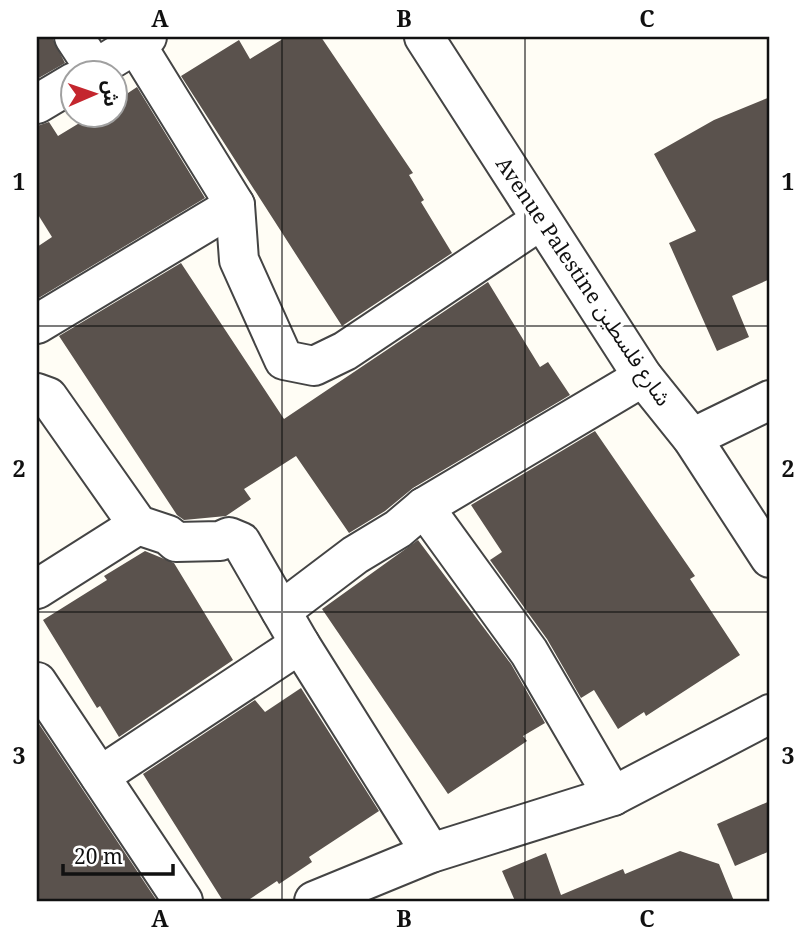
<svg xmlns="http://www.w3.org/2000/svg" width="807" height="938" font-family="'Noto Serif','Noto Sans Arabic',serif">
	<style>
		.building { fill: #5a524d }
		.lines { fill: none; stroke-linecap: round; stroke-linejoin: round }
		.minor-casing { stroke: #444; stroke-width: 42 }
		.tertiary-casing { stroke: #444; stroke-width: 42 }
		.minor { stroke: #fff; stroke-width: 38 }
		.tertiary { stroke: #fff; stroke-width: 38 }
		.grid { fill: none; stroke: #111; stroke-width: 2; stroke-opacity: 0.55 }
		.labels { text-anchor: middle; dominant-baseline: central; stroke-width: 7; stroke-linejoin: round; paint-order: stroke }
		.street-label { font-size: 21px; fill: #111; stroke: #fff }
		.neatline { fill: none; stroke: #111; stroke-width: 2.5 }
		.grid-label { font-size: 23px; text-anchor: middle; font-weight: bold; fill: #111 }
	</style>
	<rect width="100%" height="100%" fill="#fffdf5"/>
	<g class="building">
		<polygon points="37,37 52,37 65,63 37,79"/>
		<polygon points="286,37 321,37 413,173 409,175 424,200 421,202 452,253 342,326 181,76 239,40 250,59"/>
		<polygon points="137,87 205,198 37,299 37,247 52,237 37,213 37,126 49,122 58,136 91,116 116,116 116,101"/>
		<polygon points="770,97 770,279 732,296 749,337 717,351 669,243 696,231 654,154 714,120"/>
		<polygon points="181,263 284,419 488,282 540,367 548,362 570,395 413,488 385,511 349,533 296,456 244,489 251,499 226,516 184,520 177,515 59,336"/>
		<polygon points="595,431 695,576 690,579 740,655 646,716 644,712 618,729 594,690 581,698 547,639 490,560 502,552 471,505"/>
		<polygon points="418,540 511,664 545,723 523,736 527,741 448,794 322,609"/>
		<polygon points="145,551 174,563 233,660 119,737 100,706 97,708 43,620 107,580 104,576"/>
		<polygon points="301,688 379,811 309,857 312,862 279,884 277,881 247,901 223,901 143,774 255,700 265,712"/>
		<polygon points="37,721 157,901 37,901"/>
		<polygon points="770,801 770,851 735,866 717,824"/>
		<polygon points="680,851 719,864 734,901 515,901 502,871 546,853 561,895 623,869 625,874"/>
	</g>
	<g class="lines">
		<g class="minor-casing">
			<g id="minor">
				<polyline points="74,37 95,69"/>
				<polyline points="135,43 235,205 239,260 284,360 314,366 345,351 541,220"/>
				<polyline points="87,74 147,37"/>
				<polyline points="37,104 74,82"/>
				<polyline points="37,324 235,205"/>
				<polyline points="37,393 48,397 138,525 168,535 176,542 220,541 229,537 241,542 300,644 431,853"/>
				<polyline points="692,438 770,400"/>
				<polyline points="424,507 529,652 613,796"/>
				<polyline points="37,589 138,525"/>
				<polyline points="281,611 355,555 398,529 424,507 643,377"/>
				<polyline points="37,682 183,901"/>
				<polyline points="100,776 300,644"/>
				<polyline points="314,901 431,853 613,796 770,714"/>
			</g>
		</g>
		<g class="tertiary-casing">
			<polyline id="tertiary" points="424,37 643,377 692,438 770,558"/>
		</g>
		<use href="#minor" class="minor"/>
		<use href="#tertiary" class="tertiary"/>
	</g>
	<path class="grid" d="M 282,37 L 282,901M 525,37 L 525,901M 37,326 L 770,326M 37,612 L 770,612"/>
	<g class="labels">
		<g class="street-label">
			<text transform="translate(584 281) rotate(56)">Avenue Palestine شارع فلسطين</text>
		</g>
	</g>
	<rect width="807" height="938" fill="none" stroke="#ffffff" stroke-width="77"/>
	<g transform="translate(94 94) rotate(88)"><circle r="33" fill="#ffffff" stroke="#a0a0a0" stroke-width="2"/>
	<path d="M0-5L12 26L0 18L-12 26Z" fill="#c4262e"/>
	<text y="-10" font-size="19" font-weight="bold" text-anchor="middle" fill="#111111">ش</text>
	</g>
	<path d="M63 864v10h110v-10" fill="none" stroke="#111111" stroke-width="3.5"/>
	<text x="74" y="864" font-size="21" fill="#111111" stroke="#ffffff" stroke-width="5" paint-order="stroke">20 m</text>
	<rect x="38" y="38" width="730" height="862" class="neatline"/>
	<g class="grid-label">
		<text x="160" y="27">A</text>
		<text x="404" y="27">B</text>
		<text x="647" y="27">C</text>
		<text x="19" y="190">1</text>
		<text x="788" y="190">1</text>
		<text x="19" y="477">2</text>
		<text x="788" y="477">2</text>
		<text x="19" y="764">3</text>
		<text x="788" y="764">3</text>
		<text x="160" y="927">A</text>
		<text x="404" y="927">B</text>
		<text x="647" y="927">C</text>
	</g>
</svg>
